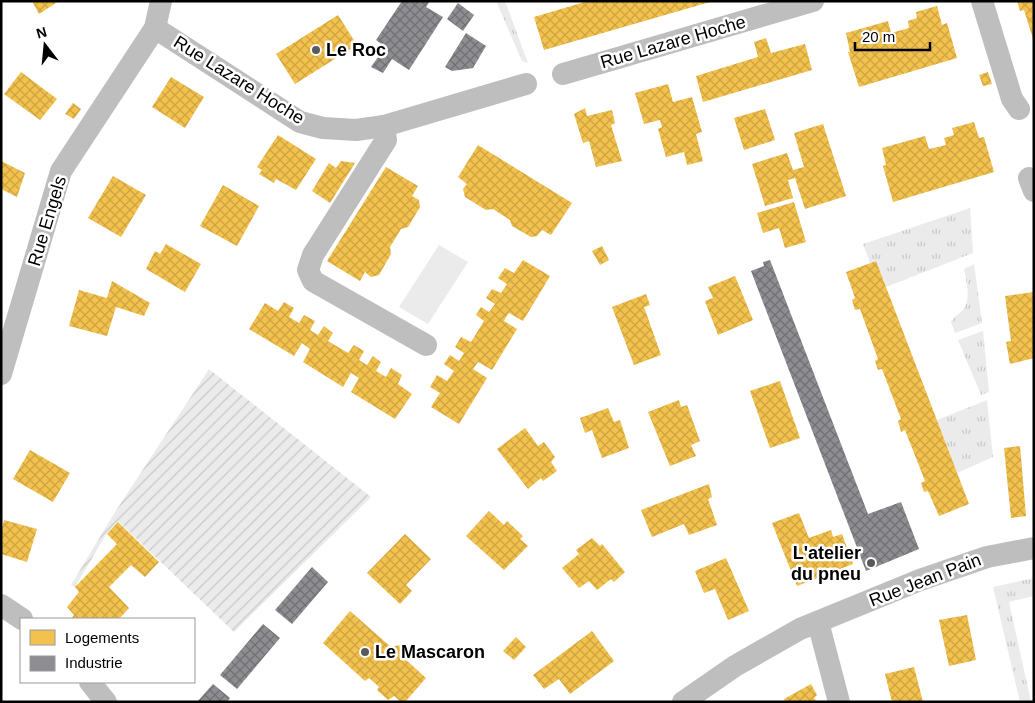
<svg xmlns="http://www.w3.org/2000/svg" width="1035" height="703" font-family="Arial,sans-serif">
	<style>
		.grass { fill: url(#grass-tufts) }
		.park { fill: #ebebeb }
		.garden { fill: url(#garden-furrows) }
		.homes { fill: url(#homes-cross-hatch) }
		.industry { fill: url(#industry-cross-hatch) }
		.lines { fill: none; stroke-linecap: round; stroke-linejoin: round }
		.street { stroke: #bebebe; stroke-width: 22 }
		.poi-dot { fill: #595959; stroke: #fff; stroke-width: 2 }
		.labels { text-anchor: middle; dominant-baseline: central; stroke-width: 5; stroke-linejoin: round; paint-order: stroke }
		.street-label { font-size: 18px; fill: #000; stroke: #fff }
		.poi-label { font-size: 18px; font-weight: bold; fill: #000; stroke: #fff; text-anchor: start }
	</style>
	<defs>
		<pattern id="grass-tufts" width="24" height="20" patternUnits="userSpaceOnUse" patternTransform="scale(1.25)"><rect width="24" height="20" fill="#ebebeb"/><path d="M3 7l-1-3M5 7V3M7 7l1-3M15 17l-1-3M17 17v-4M19 17l1-3" fill="none" stroke="#c8c8c8"/></pattern>
		<pattern id="garden-furrows" width="10" height="10" patternUnits="userSpaceOnUse" patternTransform="scale(1.25)"><rect width="10" height="10" fill="#ebebeb"/><path d="M-1 1l2-2M0 10L10 0M9 11l2-2" fill="none" stroke="#c8c8c8"/></pattern>
		<pattern id="homes-cross-hatch" width="8" height="8" patternUnits="userSpaceOnUse" patternTransform="scale(1.25)"><rect width="8" height="8" fill="#f2c14e"/><path d="M0 0l8 8M0 8l8-8" fill="none" stroke="#cea442"/></pattern>
		<pattern id="industry-cross-hatch" width="8" height="8" patternUnits="userSpaceOnUse" patternTransform="scale(1.25)"><rect width="8" height="8" fill="#8d8d92"/><path d="M0 0l8 8M0 8l8-8" fill="none" stroke="#717175"/></pattern>
	</defs>
	<rect width="100%" height="100%" fill="#fff"/>
	<g class="grass">
		<polygon points="496,1 505,1 528,63 522,61"/>
		<polygon points="970,208 973,253 886,287 876,261 870,263 863,244"/>
		<path d="M 974,264 L 982,323 L 955,333 L 951,322 C 954,317 959,314 963,310 C 972,299 966,281 964,269 Z"/>
		<polygon points="983,331 989,392 981,395 958,340"/>
		<polygon points="987,400 993,457 957,473 937,420"/>
		<polygon points="1034,578 1034,596 1009,602 1031,702 1020,702 993,587"/>
	</g>
	<polygon class="park" points="439,245 468,262 428,324 399,307"/>
	<polygon class="garden" points="209,369 371,497 234,632 118,521 107,533 75,587 71,585 115,512"/>
	<g class="homes">
		<polygon points="32,1 59,1 39,14"/>
		<polygon points="588,1 710,1 710,2 544,50 534,17"/>
		<polygon points="1017,1 1034,1 1034,42 1024,10 1020,11"/>
		<polygon points="937,6 942,25 947,23 957,58 859,87 848,52 850,52 846,33 888,21 891,33 909,28 908,21 917,18 916,12"/>
		<polygon points="338,15 357,45 295,84 276,54"/>
		<polygon points="766,38 771,53 805,44 812,70 703,102 696,76 758,57 754,42"/>
		<polygon points="21,72 57,99 40,120 4,94"/>
		<polygon points="988,72 992,84 983,86 979,75"/>
		<polygon points="171,77 204,97 185,128 152,107"/>
		<polygon points="668,84 673,102 692,97 702,132 696,134 703,161 687,165 684,152 666,157 658,129 662,127 660,120 644,124 635,93"/>
		<polygon points="73,103 81,109 74,119 65,114"/>
		<polygon points="585,108 587,116 612,110 615,123 611,125 622,161 596,167 589,141 583,143 574,114"/>
		<polygon points="765,109 775,140 744,150 734,118"/>
		<polygon points="974,122 979,138 984,137 994,172 893,202 883,166 886,165 882,148 925,136 929,149 938,147 946,145 944,138 954,135 952,128"/>
		<polygon points="823,124 846,196 805,209 795,178 788,180 793,198 765,206 752,164 787,153 793,170 804,167 794,133"/>
		<polygon points="278,135 316,159 296,190 276,179 274,183 259,174 262,170 257,167"/>
		<polygon points="478,145 572,203 551,235 542,230 537,236 531,237 512,226 510,220 493,209 486,210 465,197 463,189 467,184 458,177"/>
		<polygon points="1,161 25,173 17,197 1,189"/>
		<polygon points="341,161 355,163 330,203 312,191 329,163 336,168"/>
		<polygon points="386,167 418,186 412,196 419,200 420,207 408,227 401,229 390,247 391,254 379,275 371,277 365,272 360,281 327,261"/>
		<polygon points="113,176 146,195 121,237 88,218"/>
		<polygon points="223,185 259,206 237,246 200,226"/>
		<polygon points="794,202 806,242 785,248 779,228 763,233 757,213"/>
		<polygon points="166,244 201,264 185,292 146,269 155,251 160,254"/>
		<polygon points="602,246 609,260 600,265 592,251"/>
		<polygon points="523,260 550,276 523,321 509,313 506,317 504,321 517,329 492,370 478,362 473,369 487,378 459,424 431,407 440,393 430,387 437,375 447,381 454,371 444,364 450,355 459,361 464,353 455,347 461,337 471,342 484,321 476,315 481,307 489,312 495,304 486,298 492,289 501,293 507,284 498,278 505,268 514,273"/>
		<polygon points="876,261 969,504 939,516 928,491 924,492 921,483 925,481 905,430 901,432 898,421 901,419 882,369 878,370 875,361 878,359 860,309 855,310 852,300 855,298 846,272"/>
		<polygon points="735,276 753,320 718,335 705,301 713,298 708,287"/>
		<polygon points="112,281 150,303 144,316 116,307 107,336 69,326 79,290 107,298"/>
		<polygon points="1034,292 1034,358 1010,364 1006,342 1011,341 1005,296"/>
		<polygon points="646,294 650,305 644,307 661,355 634,365 612,307"/>
		<polygon points="284,302 294,308 289,317 299,323 304,315 315,321 310,330 318,335 324,326 333,333 328,341 348,353 354,345 364,351 359,360 367,365 373,356 381,362 376,371 386,377 391,368 402,375 398,384 412,394 395,419 351,392 359,378 351,373 343,387 303,362 310,349 302,343 294,356 249,329 265,303 278,311"/>
		<polygon points="780,381 800,438 770,448 750,391"/>
		<polygon points="679,400 681,407 687,405 700,441 691,445 696,456 670,466 648,412"/>
		<polygon points="608,408 614,422 620,420 629,448 602,458 592,430 585,433 580,418"/>
		<polygon points="525,428 538,446 544,442 555,457 551,462 557,471 543,481 541,478 528,489 497,449"/>
		<polygon points="1020,446 1026,516 1011,518 1004,448"/>
		<polygon points="30,450 70,473 53,502 13,479"/>
		<polygon points="709,484 712,497 708,499 717,525 689,535 684,524 652,537 641,510"/>
		<polygon points="489,511 504,525 507,521 523,536 520,539 528,546 504,570 466,536"/>
		<polygon points="799,513 809,538 831,530 833,537 842,534 853,564 797,586 772,523"/>
		<polygon points="4,520 37,529 27,562 1,554 1,533"/>
		<polygon points="118,522 159,562 145,577 131,565 109,587 129,608 119,619 71,619 74,615 67,607 79,592 75,587 117,544 107,534"/>
		<polygon points="405,534 431,559 406,585 412,591 400,604 367,573"/>
		<polygon points="592,538 600,546 602,544 625,572 614,582 611,579 597,590 589,581 579,588 562,568 579,554 576,550"/>
		<polygon points="726,558 749,611 728,620 715,589 704,593 695,571"/>
		<polygon points="350,611 391,647 399,645 405,652 405,659 426,678 405,702 401,702 394,696 388,700 377,690 379,687 369,678 365,681 323,643"/>
		<polygon points="967,615 976,660 949,666 939,620"/>
		<polygon points="592,631 614,661 570,694 559,679 544,689 533,675"/>
		<polygon points="516,637 526,647 514,660 503,651"/>
		<polygon points="914,667 923,702 892,702 885,674"/>
		<polygon points="811,684 817,695 814,698 817,702 785,702 784,699"/>
	</g>
	<g class="industry">
		<polygon points="402,1 430,1 426,7 443,17 409,70 392,59 383,73 371,67 385,47 376,40"/>
		<polygon points="458,3 474,15 463,31 447,19"/>
		<polygon points="466,33 486,46 473,68 452,71 445,67"/>
		<polygon points="770,260 868,514 901,502 919,549 866,571 751,271 764,266 763,262"/>
		<polygon points="312,567 328,582 292,624 275,610"/>
		<polygon points="263,624 280,638 237,689 220,675"/>
		<polygon points="213,684 230,698 227,702 197,702"/>
	</g>
	<g class="lines">
		<g class="street">
			<polyline points="982,1 1012,99 1019,109"/>
			<polyline points="155,28 300,122 323,128 356,130 384,126 526,84"/>
			<polyline points="563,74 813,1"/>
			<polyline points="384,126 386,140 313,255 308,270 313,281 426,345"/>
			<polyline points="1029,178 1034,191"/>
			<polyline points="1,374 61,171 155,28 161,1"/>
			<polyline points="1,605 22,619"/>
			<polyline points="818,622 839,702"/>
			<polyline points="90,682 106,702"/>
			<polyline points="683,702 735,666 800,629 920,580 987,557 1034,548"/>
		</g>
	</g>
	<g class="poi-dot">
		<circle cx="316" cy="50" r="5"/>
		<circle cx="871" cy="563" r="5"/>
		<circle cx="365" cy="652" r="5"/>
	</g>
	<g class="labels">
		<g class="street-label">
			<text transform="translate(673 42) rotate(-16)">Rue Lazare Hoche</text>
			<text transform="translate(239 80) rotate(32)">Rue Lazare Hoche</text>
			<text transform="translate(47 221) rotate(-73)">Rue Engels</text>
			<text transform="translate(925 580) rotate(-21)">Rue Jean Pain</text>
		</g>
		<g class="poi-label">
			<text x="326" y="50">Le Roc</text>
			<text x="861" y="553" text-anchor="end">L'atelier<tspan x="861" dy="21">du pneu</tspan></text>
			<text x="375" y="652">Le Mascaron</text>
		</g>
	</g>
	<rect width="1035" height="703" fill="none" stroke="#000000" stroke-width="5"/>
	<rect x="20" y="618" width="175" height="65" fill="#ffffff" stroke="#999999"/>
	<rect x="30" y="630" width="25" height="15" fill="#f2c14e" stroke="#999999"/>
	<text x="65" y="643" font-size="15" fill="#000000">Logements</text>
	<rect x="30" y="656" width="25" height="15" fill="#8d8d92" stroke="#999999"/>
	<text x="65" y="668" font-size="15" fill="#000000">Industrie</text>
	<g transform="translate(45 45) rotate(344)" stroke="#ffffff" stroke-width="4" paint-order="stroke">
	<path d="M0-4L9 19L0 12L-9 19Z" fill="#000000"/>
	<text y="-8" font-size="14" font-weight="bold" text-anchor="middle" fill="#000000">N</text>
	</g>
	<path d="M855 42v8h75v-8" fill="none" stroke="#000000" stroke-width="2.5"/>
	<text x="862" y="42" font-size="15" fill="#000000" stroke="#ffffff" stroke-width="4" paint-order="stroke">20 m</text>
</svg>
